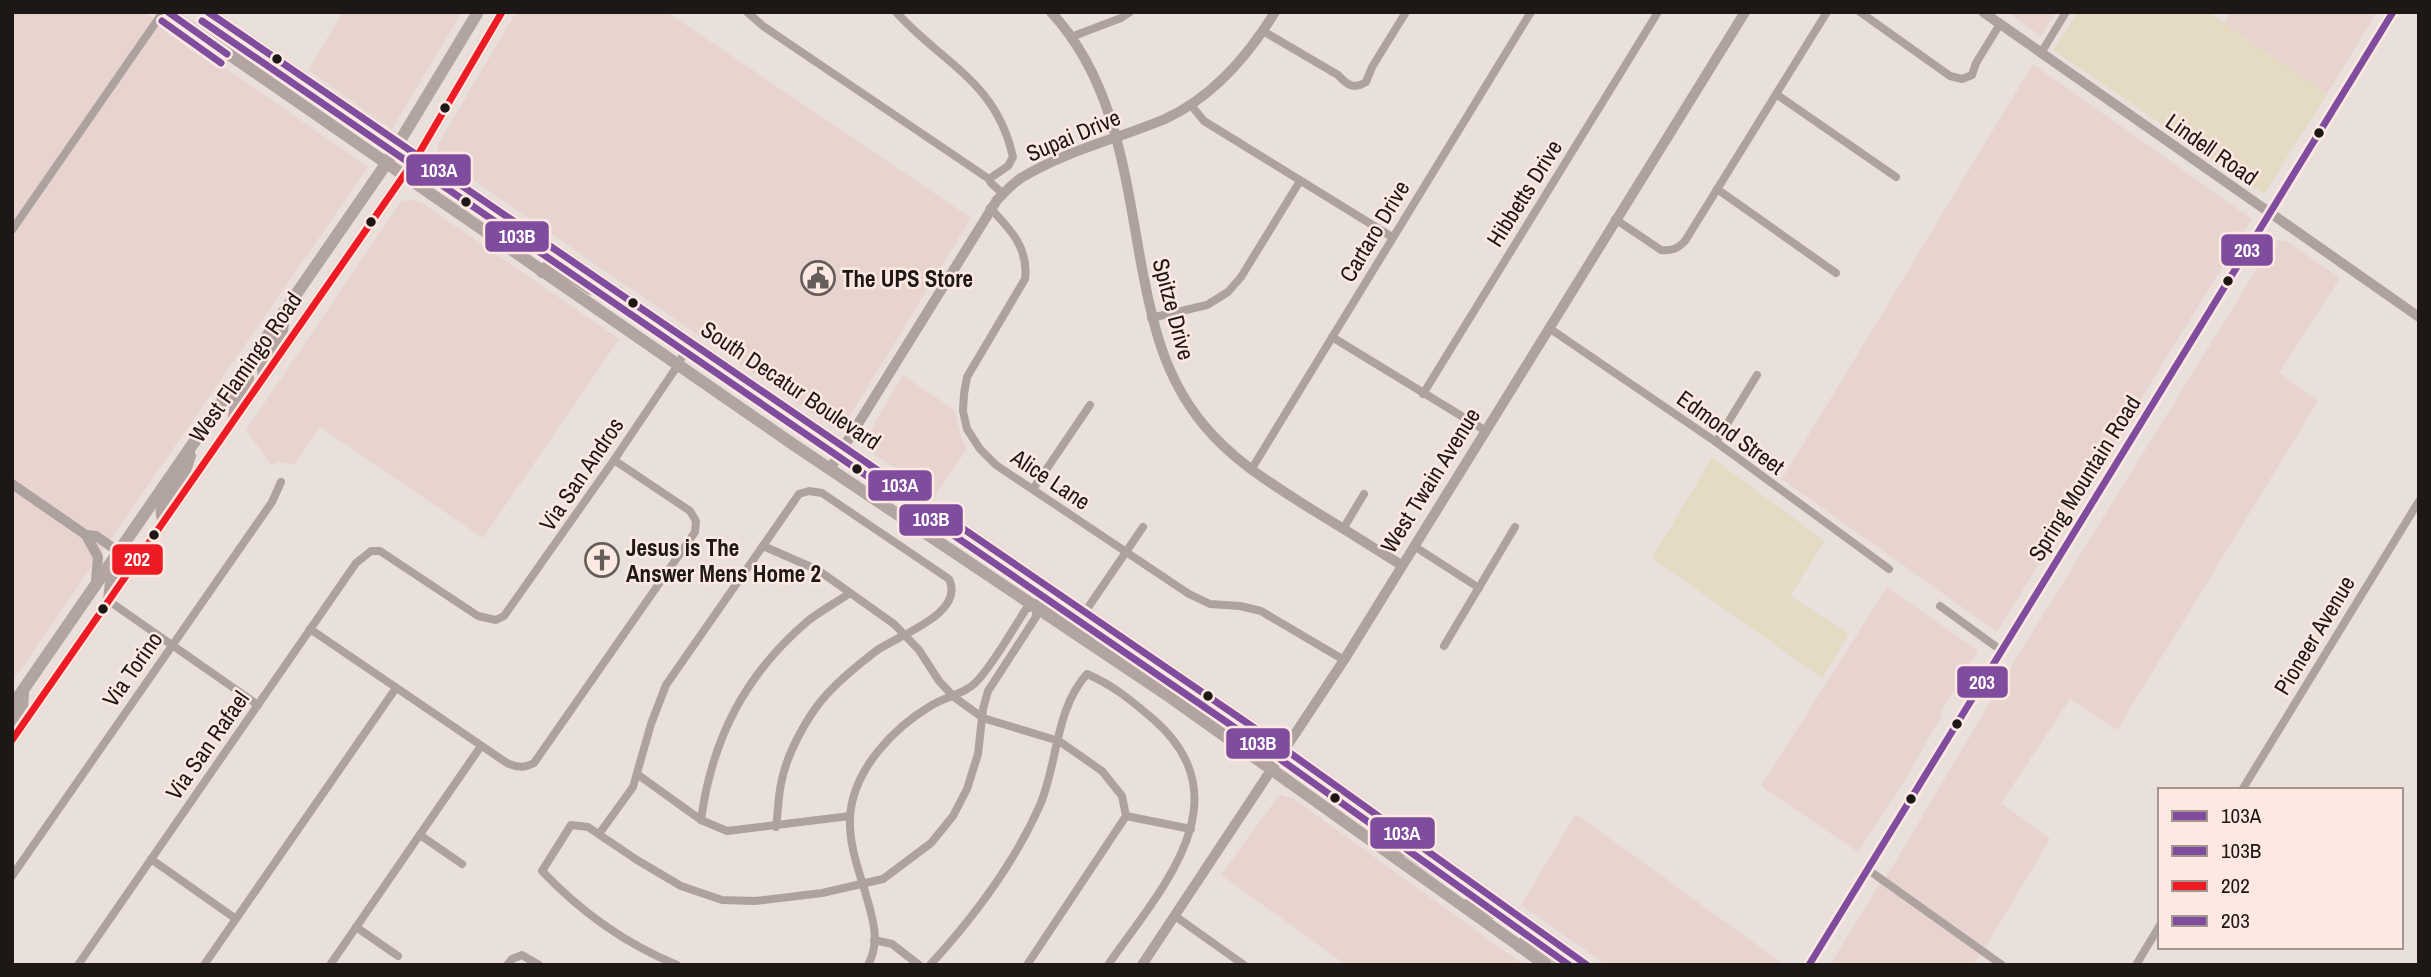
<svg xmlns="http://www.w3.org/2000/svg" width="2431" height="977" font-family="'Archivo Narrow',sans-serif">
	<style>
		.built { fill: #e8d4ce }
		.sand { fill: #e5dbc4 }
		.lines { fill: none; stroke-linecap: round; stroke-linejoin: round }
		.minor { stroke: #aea29f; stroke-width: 8 }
		.tertiary { stroke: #aea29f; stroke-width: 10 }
		.secondary { stroke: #aea19e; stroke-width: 10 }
		.primary { stroke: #b2a4a0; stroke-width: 12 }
		.bus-1-casing { stroke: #fde9e2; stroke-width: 12 }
		.bus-2-casing { stroke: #fde9e2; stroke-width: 12 }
		.bus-3-casing { stroke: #fde9e2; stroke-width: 12 }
		.bus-4-casing { stroke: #fde9e2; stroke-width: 12 }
		.bus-1 { stroke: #804c9e; stroke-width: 7 }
		.bus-2 { stroke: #804c9e; stroke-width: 7 }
		.bus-3 { stroke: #ed1c24; stroke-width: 7 }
		.bus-4 { stroke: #804c9e; stroke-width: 7 }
		.bus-dot { fill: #1d1715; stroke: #fde9e2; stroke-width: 2.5 }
		.labels { text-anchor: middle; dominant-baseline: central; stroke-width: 5; stroke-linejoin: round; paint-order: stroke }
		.street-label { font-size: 23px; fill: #1d1715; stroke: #fde9e2 }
		.poi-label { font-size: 23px; font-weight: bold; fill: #1d1715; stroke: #fde9e2; text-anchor: start }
		.line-badge { stroke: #fde9e2; stroke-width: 2.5 }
		.badge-label { font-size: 19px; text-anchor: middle; font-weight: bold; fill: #fff }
	</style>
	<rect width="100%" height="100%" fill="#e9dfdb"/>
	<g class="built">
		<polygon points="12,12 145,12 368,167 12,682"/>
		<polygon points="343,12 462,12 392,129 308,70"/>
		<polygon points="516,12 667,12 971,218 845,424 833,428 438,156 438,144"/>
		<polygon points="2007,12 2056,12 2041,36"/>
		<polygon points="2231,12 2377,12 2327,94 2225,23"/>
		<polygon points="2033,64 2252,219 1997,632 1782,479"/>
		<polygon points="412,200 422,203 619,339 483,538 320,427 294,465 278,462 271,465 246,430 401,201"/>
		<polygon points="2277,240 2286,241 2340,278 2279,373 2318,401 2117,730 2070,699 2001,803 2050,839 1990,939 1973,965 1830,965 1873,894 1894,864 2017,657 2271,246"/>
		<polygon points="903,375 954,410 961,437 967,449 935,495 866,449 864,442"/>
		<polygon points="1887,587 1977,650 1977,653 1940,713 1942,715 1903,783 1858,852 1761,786"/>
		<polygon points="1281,795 1294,799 1524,965 1346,965 1221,875 1277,798"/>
		<polygon points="1576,814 1785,965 1606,965 1521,905"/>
	</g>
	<g class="sand">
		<polygon points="2078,12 2209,12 2327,94 2264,194 2053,50"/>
		<polygon points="1712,458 1825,541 1790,596 1849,634 1822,678 1652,558"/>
	</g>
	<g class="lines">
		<g class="minor">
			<polyline points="747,12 763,26 989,179 991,183 1003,194"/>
			<path d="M 896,12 C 943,64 996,81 1013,157 L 1008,166 L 989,179"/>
			<polyline points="1860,12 1950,76 1962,79 1972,75 1976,63 2000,24"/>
			<path d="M 1263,31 L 1338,75 C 1347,85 1354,90 1366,82 L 1372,67 L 1406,12"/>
			<polyline points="1071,37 1121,18 1130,12"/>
			<polyline points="2041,53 2066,12"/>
			<polyline points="1776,94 1896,177"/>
			<polyline points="1190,104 1204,121 1392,237"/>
			<polyline points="1717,189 1836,273"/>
			<path d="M 990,208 C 1010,229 1029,248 1025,279 L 967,377 L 964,394 L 963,411 L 967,429 L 980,449 L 996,465 L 1189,594 L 1210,604 L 1240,606 L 1261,611 L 1344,660"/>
			<path d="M 1615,219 L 1661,250 C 1672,251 1677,249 1685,241 L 1827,12"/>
			<polyline points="12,230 163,12"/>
			<polyline points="1151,318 1207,305 1228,292 1241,277 1300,181"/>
			<polyline points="1549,328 1716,442 1889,569"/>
			<polyline points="1332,337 1486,431"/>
			<polyline points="1423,394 1658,12"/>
			<polyline points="1716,442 1757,375"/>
			<polyline points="1251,470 1531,12"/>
			<polyline points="1033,489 1090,405"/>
			<polyline points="1343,529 1364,494"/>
			<polyline points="763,546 818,570 894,624 919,650 939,681 954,697 983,718 1059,741 1102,771 1122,796 1126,816 1027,965"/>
			<polyline points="1414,546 1479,588"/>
			<polyline points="109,601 258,705"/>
			<polyline points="1940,606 2002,651"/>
			<polyline points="1085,612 1143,527"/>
			<path d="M 310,629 L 507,763 C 518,768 524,768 534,763 L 695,532 L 696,521 L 690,511 L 614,460"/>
			<polyline points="1444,646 1515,527"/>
			<polyline points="637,774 701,820 727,831 850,816"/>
			<polyline points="2242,790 2419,501"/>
			<polyline points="1126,816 1191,829"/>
			<path d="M 701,820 C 712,738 746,673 809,620 C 822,610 837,602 850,593"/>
			<path d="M 599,834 L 633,787 L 651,724 L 666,685 L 799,494 L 809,491 L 822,493 L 949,579 C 966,614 896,636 876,651 C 859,664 841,679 827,694 C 807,716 786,755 781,784 C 778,798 778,813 776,827"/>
			<polyline points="420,835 462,864"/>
			<polyline points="151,859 236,919"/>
			<polyline points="1867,869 2002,965"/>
			<polyline points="12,876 272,502 281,482"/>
			<polyline points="1175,916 1244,965"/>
			<polyline points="356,927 398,956"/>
			<polyline points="874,940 892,944 919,965"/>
			<polyline points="78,965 356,563 371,551 380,551 478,616 496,620 504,616 614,460 678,365 690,341"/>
			<polyline points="204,965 396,688"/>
			<polyline points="330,965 481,746"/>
			<polyline points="507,965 512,959 522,955 539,965"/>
			<path d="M 677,965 C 626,944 579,910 542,871 L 571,825 L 588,827 L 637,860 L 681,886 L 722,900 L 755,901 L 822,893 L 883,879 L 931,843 L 953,816 L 967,789 L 978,754 L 983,709 L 988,691 L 1036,617 L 1036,606 L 1026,609 C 1013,629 994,663 978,680 C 966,694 947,696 932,705 C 893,728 853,770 850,817 C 849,841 856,863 863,885 L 864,888 C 871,913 882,940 868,965"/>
			<path d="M 930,965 C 973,918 1014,864 1040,805 C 1058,763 1055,709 1087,674 C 1113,685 1132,701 1153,719 C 1247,800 1159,891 1108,965"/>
			<polyline points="2136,965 2160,925"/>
		</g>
		<g class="tertiary">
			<path d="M 1051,12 C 1115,81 1125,175 1141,263 C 1152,322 1164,377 1203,424 C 1233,461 1272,484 1311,509 C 1341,527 1371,546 1401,565"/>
			<polyline points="1983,12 2419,317"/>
			<path d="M 830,469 L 997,200 C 1005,192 1012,184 1021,178 C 1065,151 1117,139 1165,119 C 1213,97 1248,56 1275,12"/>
			<polyline points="12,484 86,535 96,536 119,552"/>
			<polyline points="86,535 98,557 96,581"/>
			<polyline points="1285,749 1344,660 1745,12"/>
		</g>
		<g class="secondary">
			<polyline points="1142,965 1285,749"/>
			<polyline points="1809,965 2393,12"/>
		</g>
		<g class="primary">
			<polyline points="168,12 797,447 1170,697 1546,965"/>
			<polyline points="208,12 1269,738 1587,965"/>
			<polyline points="542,272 548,266 554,265 591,289 618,292"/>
			<polyline points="264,377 262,362 282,332 284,313"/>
			<polyline points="234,417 237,399 248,378 243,372"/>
			<path d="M 164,521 C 155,504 174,492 182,477 C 186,471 187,463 190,456"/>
			<polyline points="109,600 111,582 120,564 119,552"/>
			<path d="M 1036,606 L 1043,602 C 1065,606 1081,630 1098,634 C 1104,635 1111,633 1116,633"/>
			<polyline points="12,706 386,164 478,12"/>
			<polyline points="12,723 22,708 23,693"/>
			<polyline points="12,740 418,155 502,12"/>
			<polyline points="1382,843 1408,851 1443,875 1447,875 1455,870"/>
			<polyline points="1465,907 1475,900 1494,913 1515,913"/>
			<polyline points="1520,947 1525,941 1530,939 1568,965"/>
		</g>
		<g class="bus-1-casing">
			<g id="bus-1">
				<polyline points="168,12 227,54"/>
				<polyline points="208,12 1269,738 1587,965"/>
			</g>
		</g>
		<g class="bus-2-casing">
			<g id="bus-2">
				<polyline points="162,21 221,63"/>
				<polyline points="202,21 1263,747 1569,965"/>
			</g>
		</g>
		<g class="bus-3-casing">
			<polyline id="bus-3" points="12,740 418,155 502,12"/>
		</g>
		<g class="bus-4-casing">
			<polyline id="bus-4" points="1809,965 2393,12"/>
		</g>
		<use href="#bus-1" class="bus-1"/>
		<use href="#bus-2" class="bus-2"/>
		<use href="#bus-3" class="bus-3"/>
		<use href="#bus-4" class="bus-4"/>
	</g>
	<defs>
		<g id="civic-ring" transform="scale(1.75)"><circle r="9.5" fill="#fde9e2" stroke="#645d5a" stroke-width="1.5"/><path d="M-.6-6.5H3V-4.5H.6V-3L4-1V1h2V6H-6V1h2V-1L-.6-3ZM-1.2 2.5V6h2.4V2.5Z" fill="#645d5a"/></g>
		<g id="church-ring" transform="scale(1.75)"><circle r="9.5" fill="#fde9e2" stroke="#645d5a" stroke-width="1.5"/><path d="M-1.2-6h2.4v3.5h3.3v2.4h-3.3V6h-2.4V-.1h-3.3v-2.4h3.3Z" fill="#645d5a"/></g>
	</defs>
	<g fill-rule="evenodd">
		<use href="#civic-ring" x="818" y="278"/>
		<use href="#church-ring" x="602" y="560"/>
	</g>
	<g class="bus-dot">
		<circle cx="277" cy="59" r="6"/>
		<circle cx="445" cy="108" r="6"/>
		<circle cx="2319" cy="133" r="6"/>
		<circle cx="466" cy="202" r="6"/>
		<circle cx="371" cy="222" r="6"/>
		<circle cx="2228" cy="281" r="6"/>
		<circle cx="633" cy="303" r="6"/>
		<circle cx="857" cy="469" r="6"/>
		<circle cx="154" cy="535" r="6"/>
		<circle cx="103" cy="609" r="6"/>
		<circle cx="1208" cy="696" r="6"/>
		<circle cx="1957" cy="724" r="6"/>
		<circle cx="1335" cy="798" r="6"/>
		<circle cx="1911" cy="799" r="6"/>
	</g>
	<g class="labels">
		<g class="street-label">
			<text transform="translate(1073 135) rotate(-23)">Supai Drive</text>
			<text transform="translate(2212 149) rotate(35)">Lindell Road</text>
			<text transform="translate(1524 193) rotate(-58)">Hibbetts Drive</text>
			<text transform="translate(1374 231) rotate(-59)">Cartaro Drive</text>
			<text transform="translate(1174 309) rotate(75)">Spitze Drive</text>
			<text transform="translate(245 367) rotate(-55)">West Flamingo Road</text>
			<text transform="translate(791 385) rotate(34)">South Decatur Boulevard</text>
			<text transform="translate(1731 432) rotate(36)">Edmond Street</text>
			<text transform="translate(581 474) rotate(-56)">Via San Andros</text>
			<text transform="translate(2084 478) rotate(-58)">Spring Mountain Road</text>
			<text transform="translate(1051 479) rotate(34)">Alice Lane</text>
			<text transform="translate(1430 480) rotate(-58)">West Twain Avenue</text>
			<text transform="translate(2314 635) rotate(-59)">Pioneer Avenue</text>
			<text transform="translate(132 669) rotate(-55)">Via Torino</text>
			<text transform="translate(207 745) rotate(-55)">Via San Rafael</text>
		</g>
		<g class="poi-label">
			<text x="842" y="278">The UPS Store</text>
			<text x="626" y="547">Jesus is The<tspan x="626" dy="26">Answer Mens Home 2</tspan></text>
		</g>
	</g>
	<g class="line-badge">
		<rect x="405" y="153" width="67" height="34" rx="7" fill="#804c9e"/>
		<rect x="484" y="220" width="66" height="33" rx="7" fill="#804c9e"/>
		<rect x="2220" y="233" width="54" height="34" rx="7" fill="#804c9e"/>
		<rect x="867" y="469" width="66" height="33" rx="7" fill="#804c9e"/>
		<rect x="898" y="503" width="66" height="34" rx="7" fill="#804c9e"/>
		<rect x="111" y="543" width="53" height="33" rx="7" fill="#ed1c24"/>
		<rect x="1956" y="665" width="53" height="34" rx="7" fill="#804c9e"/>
		<rect x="1225" y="727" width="66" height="33" rx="7" fill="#804c9e"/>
		<rect x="1369" y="816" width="67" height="34" rx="7" fill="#804c9e"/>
	</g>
	<g class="badge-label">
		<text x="439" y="177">103A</text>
		<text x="517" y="243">103B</text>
		<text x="2247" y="257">203</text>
		<text x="900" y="492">103A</text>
		<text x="931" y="526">103B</text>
		<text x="137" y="566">202</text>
		<text x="1982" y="689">203</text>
		<text x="1258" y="750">103B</text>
		<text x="1402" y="840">103A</text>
	</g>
	<rect width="2431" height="977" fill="none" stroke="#1d1715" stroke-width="28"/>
	<rect x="2158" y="788" width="245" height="161" fill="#fde9e2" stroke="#a39590" stroke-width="2"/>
	<rect x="2172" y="811" width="35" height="10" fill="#804c9e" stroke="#a39590" stroke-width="2"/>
	<text x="2221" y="823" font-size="21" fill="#1d1715">103A</text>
	<rect x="2172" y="846" width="35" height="10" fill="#804c9e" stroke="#a39590" stroke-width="2"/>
	<text x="2221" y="858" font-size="21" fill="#1d1715">103B</text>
	<rect x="2172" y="881" width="35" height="10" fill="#ed1c24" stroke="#a39590" stroke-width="2"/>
	<text x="2221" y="893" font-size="21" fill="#1d1715">202</text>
	<rect x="2172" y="916" width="35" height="10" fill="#804c9e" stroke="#a39590" stroke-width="2"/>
	<text x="2221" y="928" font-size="21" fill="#1d1715">203</text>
</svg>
